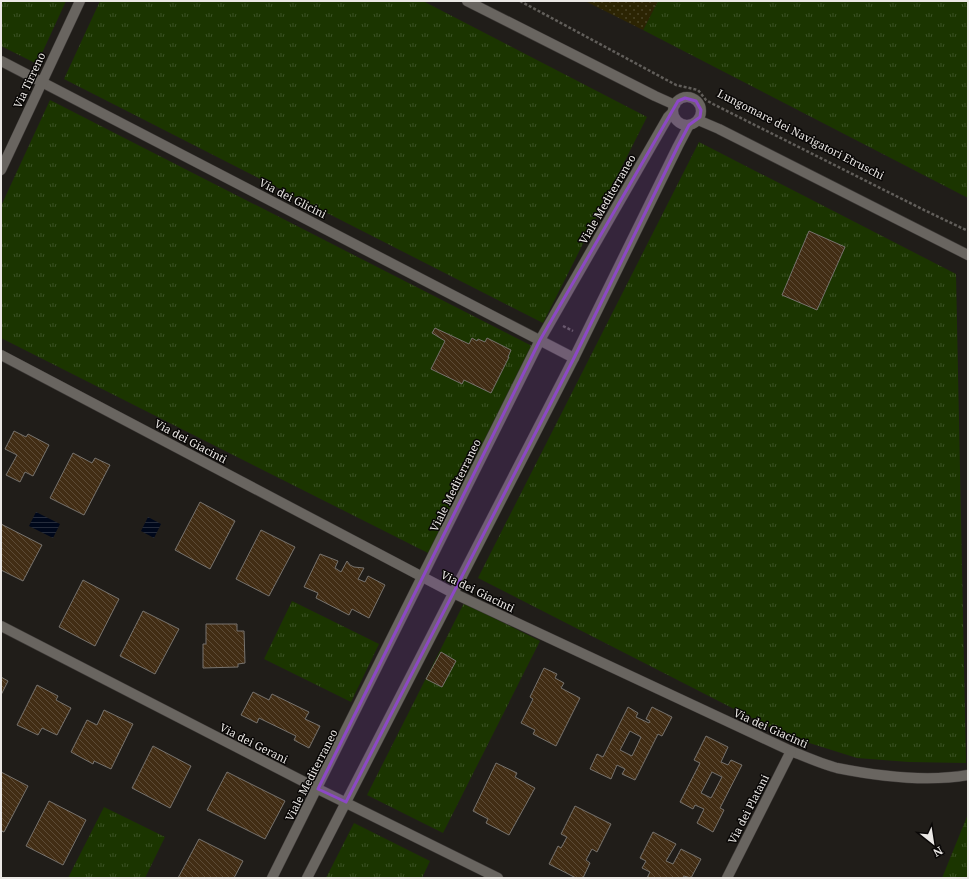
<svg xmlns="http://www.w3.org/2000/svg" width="969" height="879" font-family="'Noto Serif',serif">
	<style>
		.grass { fill: url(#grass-tufts) }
		.sand { fill: url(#sand-dots) }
		.water { fill: url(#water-rules) }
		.building { fill: url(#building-back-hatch); stroke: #77736e; fill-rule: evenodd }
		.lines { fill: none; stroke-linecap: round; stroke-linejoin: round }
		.minor-casing { stroke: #3c3836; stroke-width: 11 }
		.tertiary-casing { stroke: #3c3836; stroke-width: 11 }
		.path { stroke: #615e5a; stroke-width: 2.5; stroke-dasharray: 3 2; stroke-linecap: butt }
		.minor { stroke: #696560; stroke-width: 10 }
		.tertiary { stroke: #696560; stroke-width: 10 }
		.marked { fill: #8c48c5; fill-opacity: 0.2; stroke: #8c48c5; stroke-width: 3; stroke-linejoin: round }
		.labels { text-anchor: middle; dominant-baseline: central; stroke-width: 3; stroke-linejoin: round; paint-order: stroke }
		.street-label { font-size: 11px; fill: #ebe8e5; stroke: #090706 }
	</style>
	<defs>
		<pattern id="grass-tufts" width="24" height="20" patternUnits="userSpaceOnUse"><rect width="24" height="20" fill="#1b3500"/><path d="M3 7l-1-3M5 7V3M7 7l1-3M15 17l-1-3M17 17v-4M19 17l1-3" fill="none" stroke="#3c5225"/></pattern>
		<pattern id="sand-dots" width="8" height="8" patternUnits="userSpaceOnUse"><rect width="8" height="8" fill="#2c2403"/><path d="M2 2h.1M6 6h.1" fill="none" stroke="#4b4428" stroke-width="1.8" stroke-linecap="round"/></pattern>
		<pattern id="water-rules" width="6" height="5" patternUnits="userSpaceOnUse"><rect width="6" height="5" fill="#00081b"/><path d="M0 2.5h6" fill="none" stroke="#252c3c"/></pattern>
		<pattern id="building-back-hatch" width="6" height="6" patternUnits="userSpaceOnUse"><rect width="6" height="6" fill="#422d14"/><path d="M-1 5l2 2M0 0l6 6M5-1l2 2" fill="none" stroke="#5d4b36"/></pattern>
	</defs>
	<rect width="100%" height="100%" fill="#201d19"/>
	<g class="grass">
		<polygon points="1,1 66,1 37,64 1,46"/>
		<polygon points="100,1 423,1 647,117 543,323 64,79"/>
		<polygon points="658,1 968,1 968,198 643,30"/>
		<polygon points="50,100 534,347 430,554 1,338 1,206"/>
		<polygon points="699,142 956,274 966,763 909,762 857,758 787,736 478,578"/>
		<polygon points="292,601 379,644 351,702 264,659"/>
		<polygon points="464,603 540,641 443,833 367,795"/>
		<polygon points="104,807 165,837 145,878 68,878"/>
		<polygon points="968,814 968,878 942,878"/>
		<polygon points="354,823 430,861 422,878 326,878"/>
	</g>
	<polygon class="sand" points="585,1 658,1 643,30"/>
	<g class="water">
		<polygon points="36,512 60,524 53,538 29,526"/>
		<polygon points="148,517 161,524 154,538 141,531"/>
	</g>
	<g class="building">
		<polygon points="809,231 845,247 817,310 782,295"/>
		<polygon points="435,328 469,344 472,338 477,341 478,339 485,342 487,338 511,350 508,357 509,357 491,393 464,380 462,384 431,369 445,341 432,333"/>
		<polygon points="14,431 26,437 28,434 49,445 33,476 25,472 20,482 6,475 17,455 5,449"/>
		<polygon points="73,453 92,463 95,458 110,465 84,515 50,498"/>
		<polygon points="200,502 235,521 210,569 175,550"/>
		<polygon points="1,524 42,545 23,581 1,570"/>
		<polygon points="261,530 295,547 269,596 236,579"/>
		<polygon points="320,554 338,561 335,568 341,572 347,561 350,565 354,567 364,568 358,579 365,582 368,576 385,585 369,618 352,609 349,615 316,598 318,593 304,587"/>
		<polygon points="83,580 119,599 95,646 59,627"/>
		<polygon points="143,611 179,629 155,674 120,656"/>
		<polygon points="206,624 237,624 237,631 244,631 245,663 238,664 238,667 203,668 203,644 206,644"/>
		<polygon points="441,652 456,661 442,687 426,679"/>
		<polygon points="544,668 557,674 555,678 564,683 561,688 580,698 556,746 533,734 535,730 521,723 533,699 530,697"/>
		<polygon points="1,677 8,681 1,695"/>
		<polygon points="37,685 58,696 56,700 71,708 57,735 42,728 38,735 17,725"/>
		<polygon points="253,692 269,700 272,694 309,712 305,719 320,726 309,748 294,740 296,736 259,718 257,723 241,715"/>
		<path d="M 628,707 L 638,713 L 636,717 L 649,723 L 650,721 L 646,719 L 652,707 L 672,717 L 662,736 L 658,734 L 635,780 L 622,774 L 625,769 L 617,765 L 611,779 L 590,769 L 597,754 L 603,757 ZM 630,731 L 641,737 L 632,756 L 620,750 Z"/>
		<polygon points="104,710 133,724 111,769 94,761 93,764 71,752 87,720 97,725"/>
		<path d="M 706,736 L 728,747 L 721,762 L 728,765 L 731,760 L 742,765 L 720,808 L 724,810 L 713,832 L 697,823 L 704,809 L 695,805 L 693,809 L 680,802 L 700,763 L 694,760 ZM 712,772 L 722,777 L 711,798 L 701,793 Z"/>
		<polygon points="153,746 191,766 170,808 132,788"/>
		<polygon points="496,763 517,773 515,777 535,788 509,835 486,823 488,819 473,811"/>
		<polygon points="1,772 28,786 4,832 1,831"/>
		<polygon points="227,772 285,801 265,839 207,810"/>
		<polygon points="49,801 86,820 63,865 26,846"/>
		<polygon points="575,806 611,824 597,852 592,849 586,860 590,863 583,878 576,878 549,864 558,846 561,848 567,837 561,834"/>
		<polygon points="653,832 676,844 666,861 673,864 681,849 701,859 691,878 684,876 683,878 647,878 650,872 642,868 646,861 640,858"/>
		<polygon points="199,839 243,861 234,878 178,878"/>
	</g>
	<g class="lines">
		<g class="minor-casing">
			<g id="minor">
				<polyline points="1,61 574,358"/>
				<polyline points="1,170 80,1"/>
				<path d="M 1,355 L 453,593 L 791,751 C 806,757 822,764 837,768 C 877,776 928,782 968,775"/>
				<polyline points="1,626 318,789 498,878"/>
				<polyline points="727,878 791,751"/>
			</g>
		</g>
		<g class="tertiary-casing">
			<g id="tertiary">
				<polyline points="467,1 655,96 675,105"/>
				<circle cx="687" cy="111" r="14"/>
				<polyline points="698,120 719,129 968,255"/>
				<polyline points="272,878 540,340 668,117 673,112"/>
				<polyline points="307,878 574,358 678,146 689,125"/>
			</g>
		</g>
		<g class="path">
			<polyline points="520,1 676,85 698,90 706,100 713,104 926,211 968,231"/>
			<polyline points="563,326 573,331"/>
		</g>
		<use href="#minor" class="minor"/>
		<use href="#tertiary" class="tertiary"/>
	</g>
	<path class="marked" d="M 685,98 L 696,101 L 701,110 L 700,117 L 689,125 L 678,146 L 574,358 L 346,802 L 318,789 L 540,340 L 678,101 Z"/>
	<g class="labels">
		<g class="street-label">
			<text transform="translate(29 80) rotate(-65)">Via Tirreno</text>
			<text transform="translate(801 134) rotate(27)">Lungomare dei Navigatori Etruschi</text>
			<text transform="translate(293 198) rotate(27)">Via dei Glicini</text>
			<text transform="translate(607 199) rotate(-60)">Viale Mediterraneo</text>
			<text transform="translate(191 441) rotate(28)">Via dei Giacinti</text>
			<text transform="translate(455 485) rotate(-64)">Viale Mediterraneo</text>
			<text transform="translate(478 591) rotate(26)">Via dei Giacinti</text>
			<text transform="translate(771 728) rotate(24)">Via dei Giacinti</text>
			<text transform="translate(254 743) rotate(27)">Via dei Gerani</text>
			<text transform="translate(311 775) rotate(-63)">Viale Mediterraneo</text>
			<text transform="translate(748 809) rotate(-63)">Via dei Platani</text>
		</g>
	</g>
	<rect width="969" height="879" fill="none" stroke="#ebe8e5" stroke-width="4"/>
	<g transform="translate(933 843) rotate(150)" stroke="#090706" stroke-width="3" paint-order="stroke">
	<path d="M0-3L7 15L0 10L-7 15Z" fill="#ebe8e5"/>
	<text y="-6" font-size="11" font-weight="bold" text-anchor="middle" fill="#ebe8e5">N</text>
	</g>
</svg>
